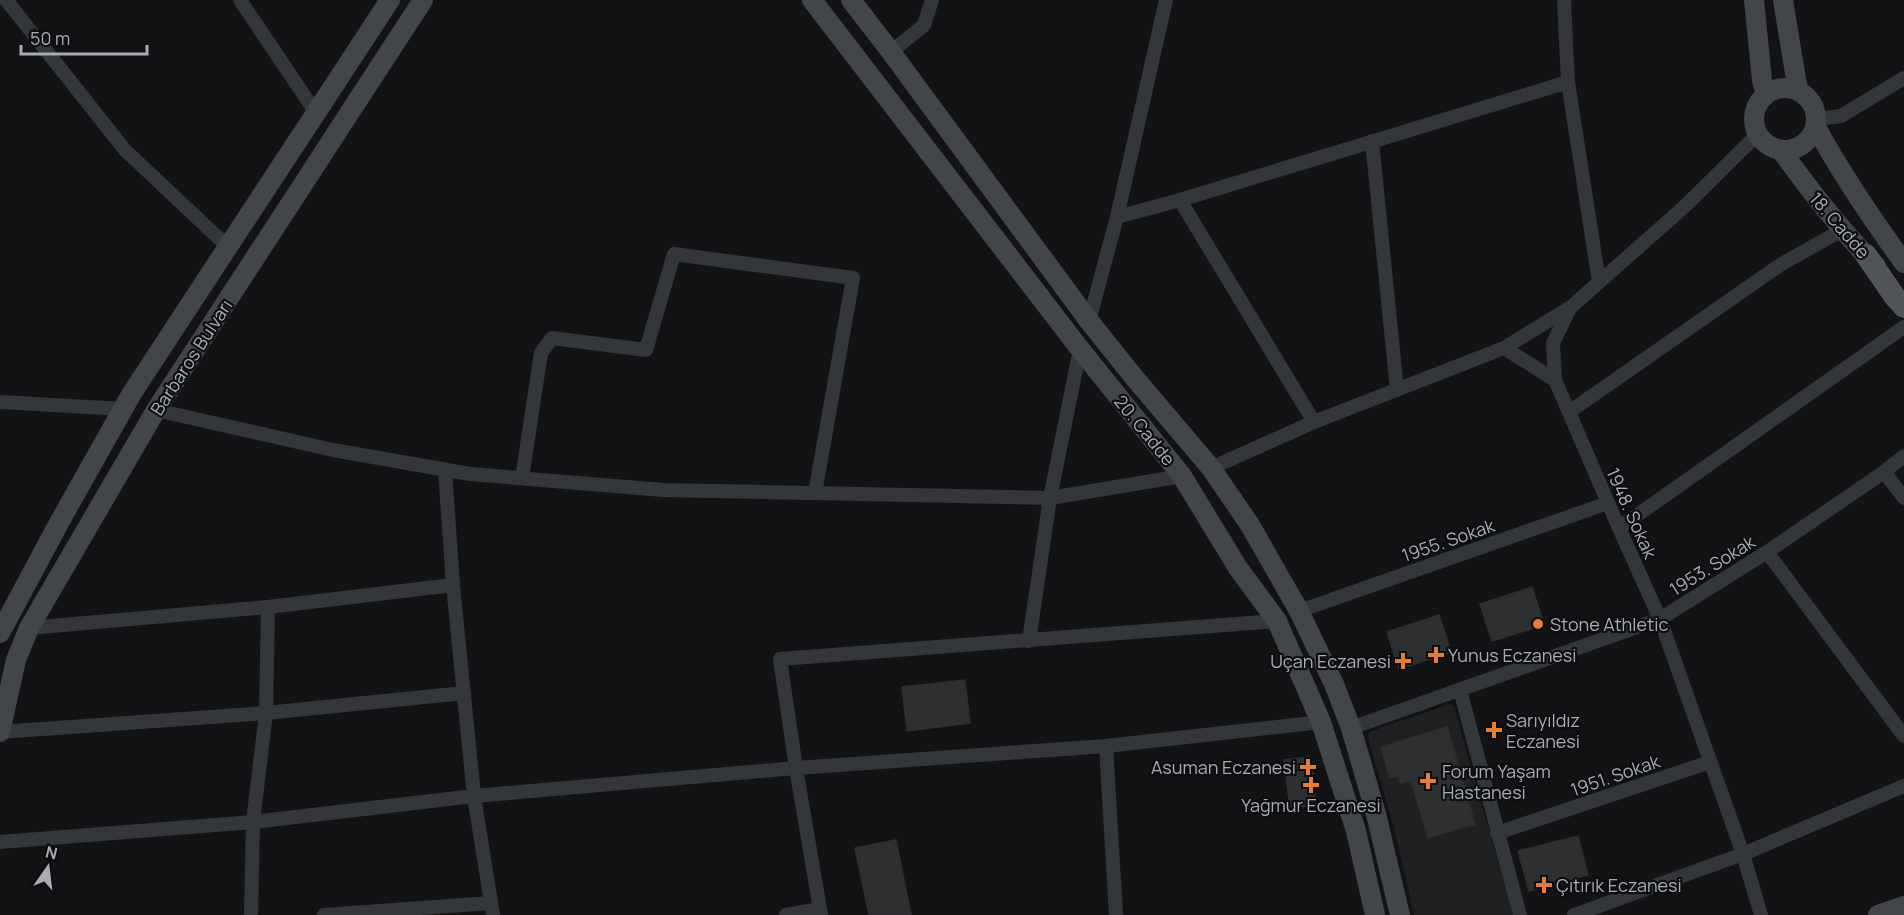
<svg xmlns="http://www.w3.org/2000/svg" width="1904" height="915" font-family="Manrope,sans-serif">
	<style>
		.built { fill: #1f2021 }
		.building { fill: #2e2f30; stroke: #2d2e30; stroke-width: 1.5 }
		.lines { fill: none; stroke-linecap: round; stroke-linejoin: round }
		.street { stroke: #343739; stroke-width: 14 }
		.secondary { stroke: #424649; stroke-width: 20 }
		.primary { stroke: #515458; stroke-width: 22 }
		.poi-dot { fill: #e47c3b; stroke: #0e0e10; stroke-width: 2 }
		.labels { text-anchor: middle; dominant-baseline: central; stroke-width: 4.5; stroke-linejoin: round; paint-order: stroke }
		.street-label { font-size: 18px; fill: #a6aeb4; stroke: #0e0e10 }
		.poi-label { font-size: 18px; fill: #a6aeb4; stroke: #0e0e10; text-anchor: start }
	</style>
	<rect width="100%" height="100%" fill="#131315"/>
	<polygon class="built" points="1450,704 1454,707 1513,915 1414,915 1393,824 1368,738 1369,732"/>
	<g class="building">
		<polygon points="1532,587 1544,625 1492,641 1480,604"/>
		<polygon points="1439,615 1451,652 1399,669 1387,632"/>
		<polygon points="965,680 970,723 907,731 902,687"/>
		<polygon points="1447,727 1475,824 1428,838 1411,780 1401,783 1398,776 1390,778 1381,747"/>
		<polygon points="1311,757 1316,805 1290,808 1284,760"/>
		<polygon points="1578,836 1588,875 1529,891 1518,851"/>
		<polygon points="896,840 911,915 869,915 855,848"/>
	</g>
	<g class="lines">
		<g class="street">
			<polyline points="6,0 125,150 228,247"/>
			<polyline points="240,0 316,113"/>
			<polyline points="1564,0 1568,82 1599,282"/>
			<polyline points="891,52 924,25 932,0"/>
			<polyline points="1817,119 1841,116 1904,78"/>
			<polyline points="1372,141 1397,390"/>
			<polyline points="1180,200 1314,422"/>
			<polyline points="1117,217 1180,200 1568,82"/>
			<polyline points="1089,321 1117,217 1166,0"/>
			<polyline points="1504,348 1555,380 1619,528 1660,619 1743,854 1761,915"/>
			<polyline points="1555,380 1553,343 1570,308"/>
			<polyline points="0,402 123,409"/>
			<polyline points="156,410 333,450 470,474 663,490 1050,498 1182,476"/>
			<polyline points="1569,412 1780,265 1842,230"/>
			<polyline points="1211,468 1314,422 1504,348 1571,307 1684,207 1758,134"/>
			<polyline points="445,470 453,585 474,796 493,915"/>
			<polyline points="1884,472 1904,498"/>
			<polyline points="522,478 541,353 552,338 646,350 674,254 853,278 815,493"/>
			<polyline points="1619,528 1904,327"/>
			<polyline points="1767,552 1904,736"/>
			<polyline points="1299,611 1608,503"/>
			<polyline points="29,628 268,607 453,585"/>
			<polyline points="1029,641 1050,498 1080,349"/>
			<polyline points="1460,690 1520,915"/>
			<polyline points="1351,728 1660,619 1767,552 1884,472 1904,456"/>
			<polyline points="0,732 266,713 464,693"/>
			<polyline points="1106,746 1116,915"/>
			<polyline points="1497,833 1710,762"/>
			<polyline points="0,842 253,822 474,796 796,768 1106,746 1321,722"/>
			<polyline points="251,915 253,822 266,713 268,607"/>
			<polyline points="324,915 491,903"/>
			<polyline points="786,915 820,909"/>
			<polyline points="821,915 796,768 780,659 1277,621"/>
			<polyline points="1574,915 1743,854 1904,786"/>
		</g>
		<g class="secondary">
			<polyline points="812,0 1080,349 1182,476 1238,568 1277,621 1321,722 1356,831 1375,915"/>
			<polyline points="851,0 891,52 1089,321 1133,376 1211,468 1250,525 1299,611 1334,684 1351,728 1376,814 1400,915"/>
			<polyline points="1754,0 1762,80 1766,95"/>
			<polyline points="1783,0 1798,91"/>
			<circle cx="1785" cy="119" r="31"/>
			<path d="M 1816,127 C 1842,175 1872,219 1904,263"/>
			<path d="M 1781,150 C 1810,191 1841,230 1876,266"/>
			<polyline points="0,633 60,521 132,393 390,0"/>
			<polyline points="0,732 16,660 29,628 156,410 423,0"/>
			<polyline points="1878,915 1904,906"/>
		</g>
		<polyline class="primary" points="1866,255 1895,297 1904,307"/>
	</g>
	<g class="poi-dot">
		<circle cx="1538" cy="624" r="6"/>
		<path d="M1433 646h6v6h6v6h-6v6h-6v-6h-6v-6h6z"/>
		<path d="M1400 652h6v6h6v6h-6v6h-6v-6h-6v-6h6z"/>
		<path d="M1491 721h6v6h6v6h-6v6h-6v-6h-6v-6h6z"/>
		<path d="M1305 758h6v6h6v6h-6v6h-6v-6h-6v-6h6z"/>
		<path d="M1425 772h6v6h6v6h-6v6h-6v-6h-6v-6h6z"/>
		<path d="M1308 776h6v6h6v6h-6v6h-6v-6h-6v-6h6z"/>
		<path d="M1541 876h6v6h6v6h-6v6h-6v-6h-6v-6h6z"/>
	</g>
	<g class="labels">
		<g class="street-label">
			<text transform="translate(1840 225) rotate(49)">18. Cadde</text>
			<text transform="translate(191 357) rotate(-57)">Barbaros Bulvarı</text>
			<text transform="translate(1145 430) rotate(51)">20. Cadde</text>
			<text transform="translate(1632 513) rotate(66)">1948. Sokak</text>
			<text transform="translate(1448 540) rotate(-19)">1955. Sokak</text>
			<text transform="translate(1712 565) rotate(-32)">1953. Sokak</text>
			<text transform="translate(1615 775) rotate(-19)">1951. Sokak</text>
		</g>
		<g class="poi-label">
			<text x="1550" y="624">Stone Athletic</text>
			<text x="1448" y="655">Yunus Eczanesi</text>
			<text x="1391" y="661" text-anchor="end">Uçan Eczanesi</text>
			<text x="1506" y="720">Sarıyıldız<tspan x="1506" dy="21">Eczanesi</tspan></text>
			<text x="1296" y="767" text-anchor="end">Asuman Eczanesi</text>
			<text x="1442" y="771">Forum Yaşam<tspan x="1442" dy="21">Hastanesi</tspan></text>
			<text x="1311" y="805" text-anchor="middle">Yağmur Eczanesi</text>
			<text x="1556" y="885">Çıtırık Eczanesi</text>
		</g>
	</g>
	<g transform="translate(48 867) rotate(14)" stroke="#0e0e10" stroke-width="4.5" paint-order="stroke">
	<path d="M0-4.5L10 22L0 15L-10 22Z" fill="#a6aeb4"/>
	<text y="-9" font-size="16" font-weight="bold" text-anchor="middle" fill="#a6aeb4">N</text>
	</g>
	<path d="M21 45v9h126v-9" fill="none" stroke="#a6aeb4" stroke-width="3"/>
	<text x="30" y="45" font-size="18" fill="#a6aeb4" stroke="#0e0e10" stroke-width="4.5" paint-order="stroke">50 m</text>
</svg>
